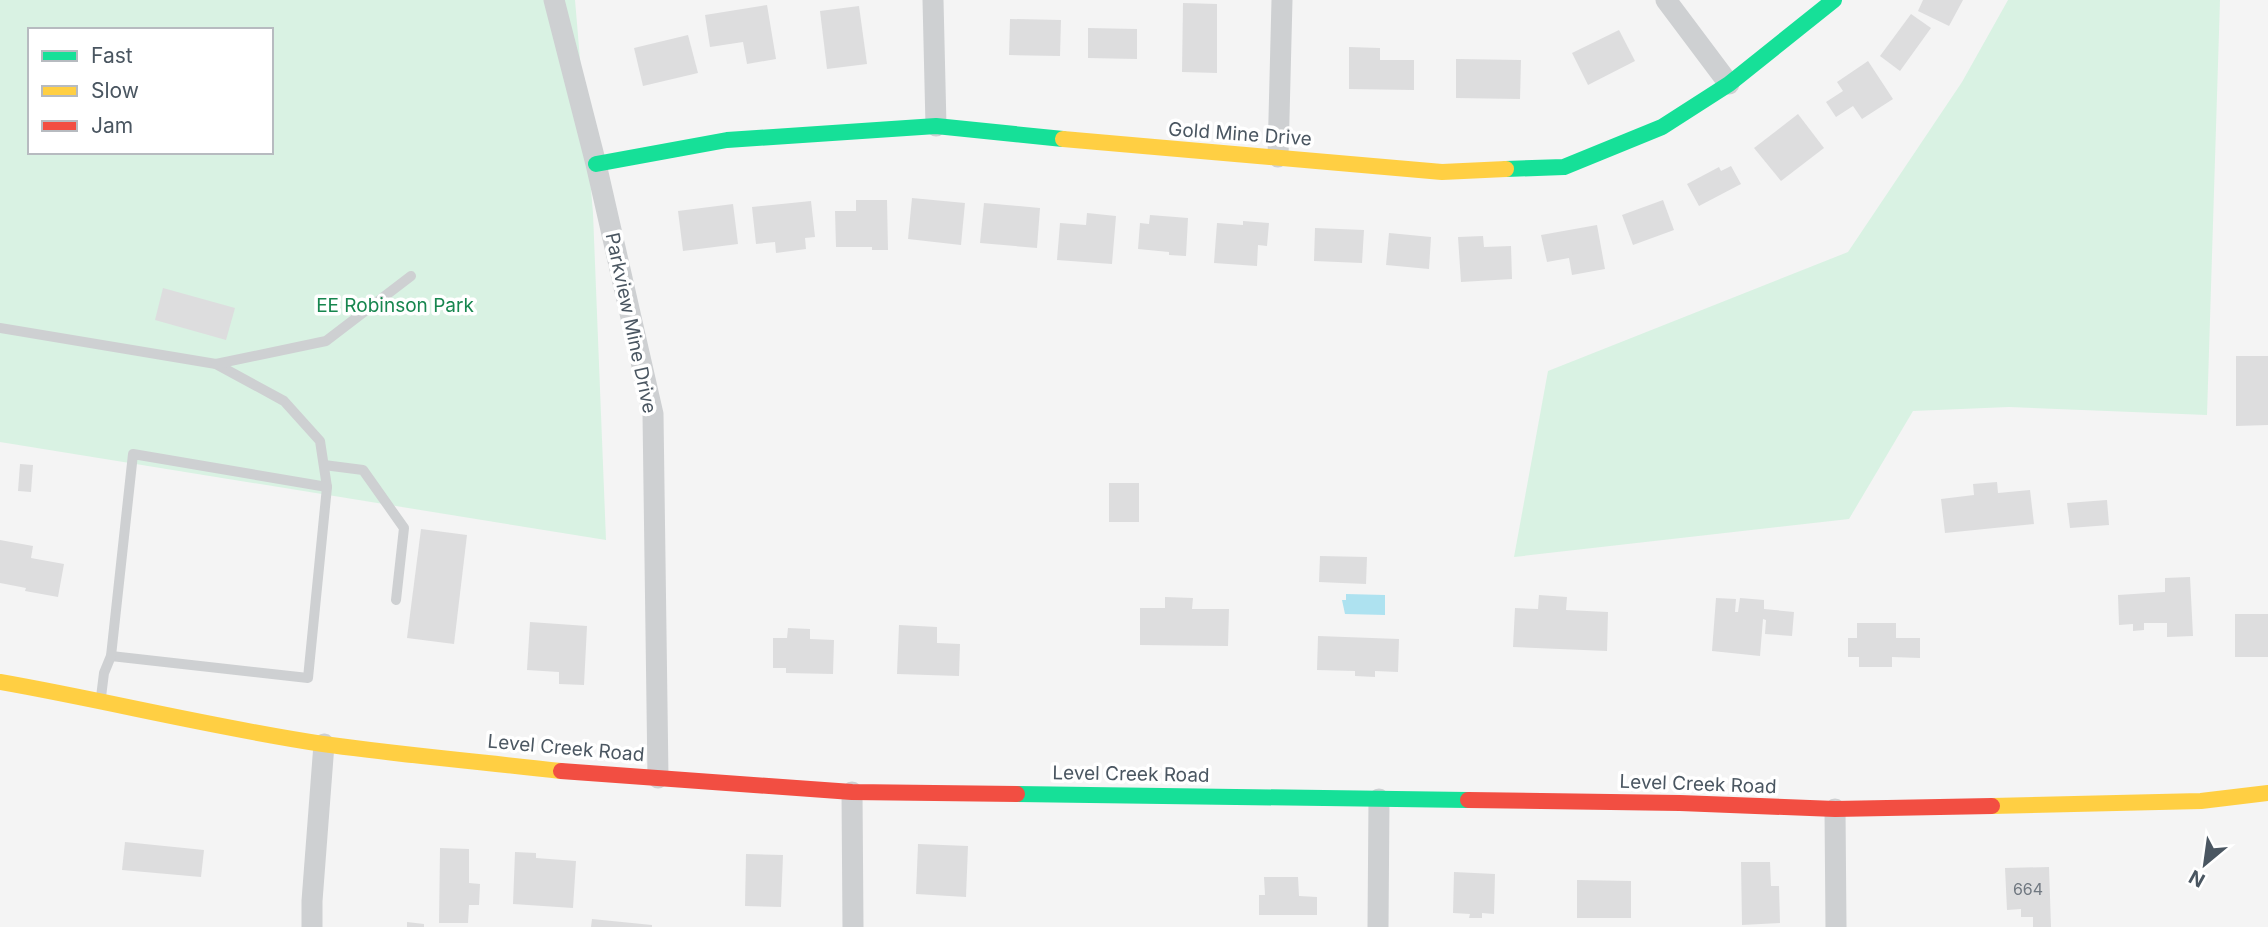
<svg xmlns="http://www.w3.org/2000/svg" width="2268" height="927" font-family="Inter,sans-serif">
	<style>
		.green { fill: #d9f2e3; fill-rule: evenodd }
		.water { fill: #aee2f0 }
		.building { fill: #ddddde }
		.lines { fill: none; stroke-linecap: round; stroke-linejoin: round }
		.lane { stroke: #ced0d2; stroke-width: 10 }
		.street { stroke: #ced0d2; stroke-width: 21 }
		.fast { stroke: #16e098; stroke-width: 16 }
		.slow { stroke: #ffcf43; stroke-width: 16 }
		.jam { stroke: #f24e42; stroke-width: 16 }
		.labels { text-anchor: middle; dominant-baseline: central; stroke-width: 7; stroke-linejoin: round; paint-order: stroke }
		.number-label { font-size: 16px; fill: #707881 }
		.street-label { font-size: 19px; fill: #4a5661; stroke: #fff }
		.park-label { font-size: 19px; fill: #17864f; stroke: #fff }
	</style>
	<rect width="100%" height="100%" fill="#f4f4f4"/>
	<g class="green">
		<path d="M 0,0 L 575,0 L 593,213 L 606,540 L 0,442 ZM 30,30 L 271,30 L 271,152 L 30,152 Z"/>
		<polygon points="2008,0 2220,0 2207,415 2009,407 1913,411 1849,519 1514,557 1548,371 1848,252 1962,82"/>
	</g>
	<polygon class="water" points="1346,594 1385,595 1385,615 1345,614 1342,600 1346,600"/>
	<g class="building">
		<polygon points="1923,0 1963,0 1949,26 1918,11"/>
		<polygon points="1183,3 1217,4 1217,73 1182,72"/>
		<polygon points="767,5 776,59 747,64 743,42 710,47 705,15"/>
		<polygon points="859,6 867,64 827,69 820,11"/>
		<polygon points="1911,14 1931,28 1900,71 1880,56"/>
		<polygon points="1010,19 1061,20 1060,56 1009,55"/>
		<polygon points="1088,28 1137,29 1137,59 1088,58"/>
		<polygon points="1619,30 1635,61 1588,85 1572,53"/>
		<polygon points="688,35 698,73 643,86 634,48"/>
		<polygon points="1349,47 1380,48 1380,60 1414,60 1414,90 1349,89"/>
		<polygon points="1456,59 1521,60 1520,99 1456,98"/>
		<polygon points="1868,61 1893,99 1862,119 1853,106 1836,117 1826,102 1843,91 1837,82"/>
		<polygon points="1798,114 1824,148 1781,181 1754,148"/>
		<polygon points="1731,166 1741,184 1699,206 1687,184 1719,167 1721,171"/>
		<polygon points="912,198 965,203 961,245 908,239"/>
		<polygon points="856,200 887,200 888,250 872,250 872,247 836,247 835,211 856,211"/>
		<polygon points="1663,200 1674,230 1633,245 1622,215"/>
		<polygon points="811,201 815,237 805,238 806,249 776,253 775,242 756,244 752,207"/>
		<polygon points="984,203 1040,208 1037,248 980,243"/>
		<polygon points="733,204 738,244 683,251 678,211"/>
		<polygon points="1087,213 1116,216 1112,264 1057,260 1060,223 1086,225"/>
		<polygon points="1150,215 1188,218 1186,256 1169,255 1169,252 1138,249 1140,223 1149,224"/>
		<polygon points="1243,221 1269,223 1267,246 1258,245 1257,266 1214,263 1217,223 1243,225"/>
		<polygon points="1597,225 1605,269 1572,275 1569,258 1547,262 1541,235"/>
		<polygon points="1315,228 1364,230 1362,263 1314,261"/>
		<polygon points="1389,233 1431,237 1429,269 1386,265"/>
		<polygon points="1483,236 1484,247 1511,246 1512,279 1461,282 1458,237"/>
		<polygon points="163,288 235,308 226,340 155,320"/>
		<polygon points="2236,356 2268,356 2268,425 2236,426"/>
		<polygon points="20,464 33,465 31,492 18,491"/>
		<polygon points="1997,482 1998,493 2030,490 2034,524 1945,533 1941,499 1974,495 1973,484"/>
		<rect x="1109" y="483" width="30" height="39"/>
		<polygon points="2107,500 2109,525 2070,528 2067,503"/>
		<polygon points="421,529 467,535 454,644 407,638"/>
		<polygon points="0,540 33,546 31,558 64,564 58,597 25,591 26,588 0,583"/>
		<polygon points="1320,556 1367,557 1366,584 1319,582"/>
		<polygon points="2190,577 2193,636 2167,637 2167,623 2144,623 2144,630 2133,631 2133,624 2119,625 2118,595 2165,592 2165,578"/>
		<polygon points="1539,595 1567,597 1566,610 1608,612 1607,651 1513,647 1515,608 1538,609"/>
		<polygon points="1165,597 1193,598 1192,609 1229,609 1228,646 1140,645 1140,608 1165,608"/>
		<polygon points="1716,598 1736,599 1735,612 1738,612 1740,598 1764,600 1764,609 1794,612 1792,636 1765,634 1766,620 1763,619 1760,656 1712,651"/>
		<rect x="2235" y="614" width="33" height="43"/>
		<polygon points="530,622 587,626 584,685 559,684 559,672 527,670"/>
		<polygon points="1857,623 1896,623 1896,638 1920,638 1920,658 1892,657 1892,667 1859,667 1859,657 1848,657 1848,638 1857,638"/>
		<polygon points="899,625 937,627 937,643 960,644 959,676 897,674"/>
		<polygon points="788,628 810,629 810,639 834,640 833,674 786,673 786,668 773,668 773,638 787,638"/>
		<polygon points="1318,636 1399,639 1398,672 1375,671 1375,677 1355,676 1355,671 1317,670"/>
		<polygon points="125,842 204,850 201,877 122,870"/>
		<polygon points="918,844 968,846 966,897 916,894"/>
		<polygon points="440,848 469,849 469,883 480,884 479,905 469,905 468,923 439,923"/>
		<polygon points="515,852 536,853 536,858 576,861 573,908 513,904"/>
		<polygon points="746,854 783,855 781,907 745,906"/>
		<polygon points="1741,862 1770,862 1771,886 1779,886 1780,923 1742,925"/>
		<polygon points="2049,867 2051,927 2033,927 2033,917 2021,917 2021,909 2007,910 2005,868"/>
		<polygon points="1454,872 1495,874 1494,914 1482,913 1482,918 1469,918 1470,914 1453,913"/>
		<polygon points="1264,877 1298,877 1299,896 1317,897 1317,915 1259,915 1259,895 1265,895"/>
		<polygon points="1577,880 1631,881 1631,918 1577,918"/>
		<polygon points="592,919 652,925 652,927 591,927"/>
		<polygon points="407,922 424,924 424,927 407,927"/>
	</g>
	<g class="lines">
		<g class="lane">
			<polyline points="0,328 216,364 284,401 320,441 327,487 308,678 111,656"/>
			<polyline points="216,364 326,341 411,276"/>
			<polyline points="324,465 363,470 404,528 396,600"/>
			<polyline points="101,697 104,673 111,656 133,454 327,487"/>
		</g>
		<g class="street">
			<polyline points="554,0 596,164 653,414 658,778"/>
			<polyline points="933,0 936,126"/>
			<polyline points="1666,0 1729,84"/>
			<polyline points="1278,157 1282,0"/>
			<polyline points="852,792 853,927"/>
			<polyline points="1835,809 1836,927"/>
			<polyline points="312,927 312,901 324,744"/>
			<polyline points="1378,927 1379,799"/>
		</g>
		<g class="fast">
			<polyline points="596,164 727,140 936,126 1063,139"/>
			<polyline points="1506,169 1564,167 1662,127 1729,84 1834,0"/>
			<polyline points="1017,794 1468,800"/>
		</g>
		<g class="slow">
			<polyline points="1063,139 1442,172 1506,169"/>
			<path d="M 0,682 C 108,701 215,728 323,744 C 402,755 482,762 561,771"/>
			<polyline points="1992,806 2201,801 2268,793"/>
		</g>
		<g class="jam">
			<polyline points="561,771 852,792 1017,794"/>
			<polyline points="1468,800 1680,803 1835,809 1992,806"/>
		</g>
	</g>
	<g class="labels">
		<g class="number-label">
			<text x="2028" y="889">664</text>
		</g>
		<g class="street-label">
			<text transform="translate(1240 134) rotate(4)">Gold Mine Drive</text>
			<text transform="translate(631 323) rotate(78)">Parkview Mine Drive</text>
			<text transform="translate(566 748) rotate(5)">Level Creek Road</text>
			<text transform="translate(1131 774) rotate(1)">Level Creek Road</text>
			<text transform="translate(1698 784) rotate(2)">Level Creek Road</text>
		</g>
		<g class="park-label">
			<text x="395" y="305">EE Robinson Park</text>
		</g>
	</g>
	<rect x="28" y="28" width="245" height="126" fill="#ffffff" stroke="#b7bbc0" stroke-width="2"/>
	<rect x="42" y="51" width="35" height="10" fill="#16e098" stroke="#b7bbc0" stroke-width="2"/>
	<text x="91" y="63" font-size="21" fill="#4a5661">Fast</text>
	<rect x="42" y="86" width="35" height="10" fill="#ffcf43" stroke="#b7bbc0" stroke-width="2"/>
	<text x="91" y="98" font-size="21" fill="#4a5661">Slow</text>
	<rect x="42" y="121" width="35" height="10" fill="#f24e42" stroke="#b7bbc0" stroke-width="2"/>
	<text x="91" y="133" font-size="21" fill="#4a5661">Jam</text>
	<g transform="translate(2205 864) rotate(209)" stroke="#ffffff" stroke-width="5" paint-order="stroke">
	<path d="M0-5L12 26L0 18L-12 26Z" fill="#4a5661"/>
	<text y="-10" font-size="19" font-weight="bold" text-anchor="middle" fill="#4a5661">N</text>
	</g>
</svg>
